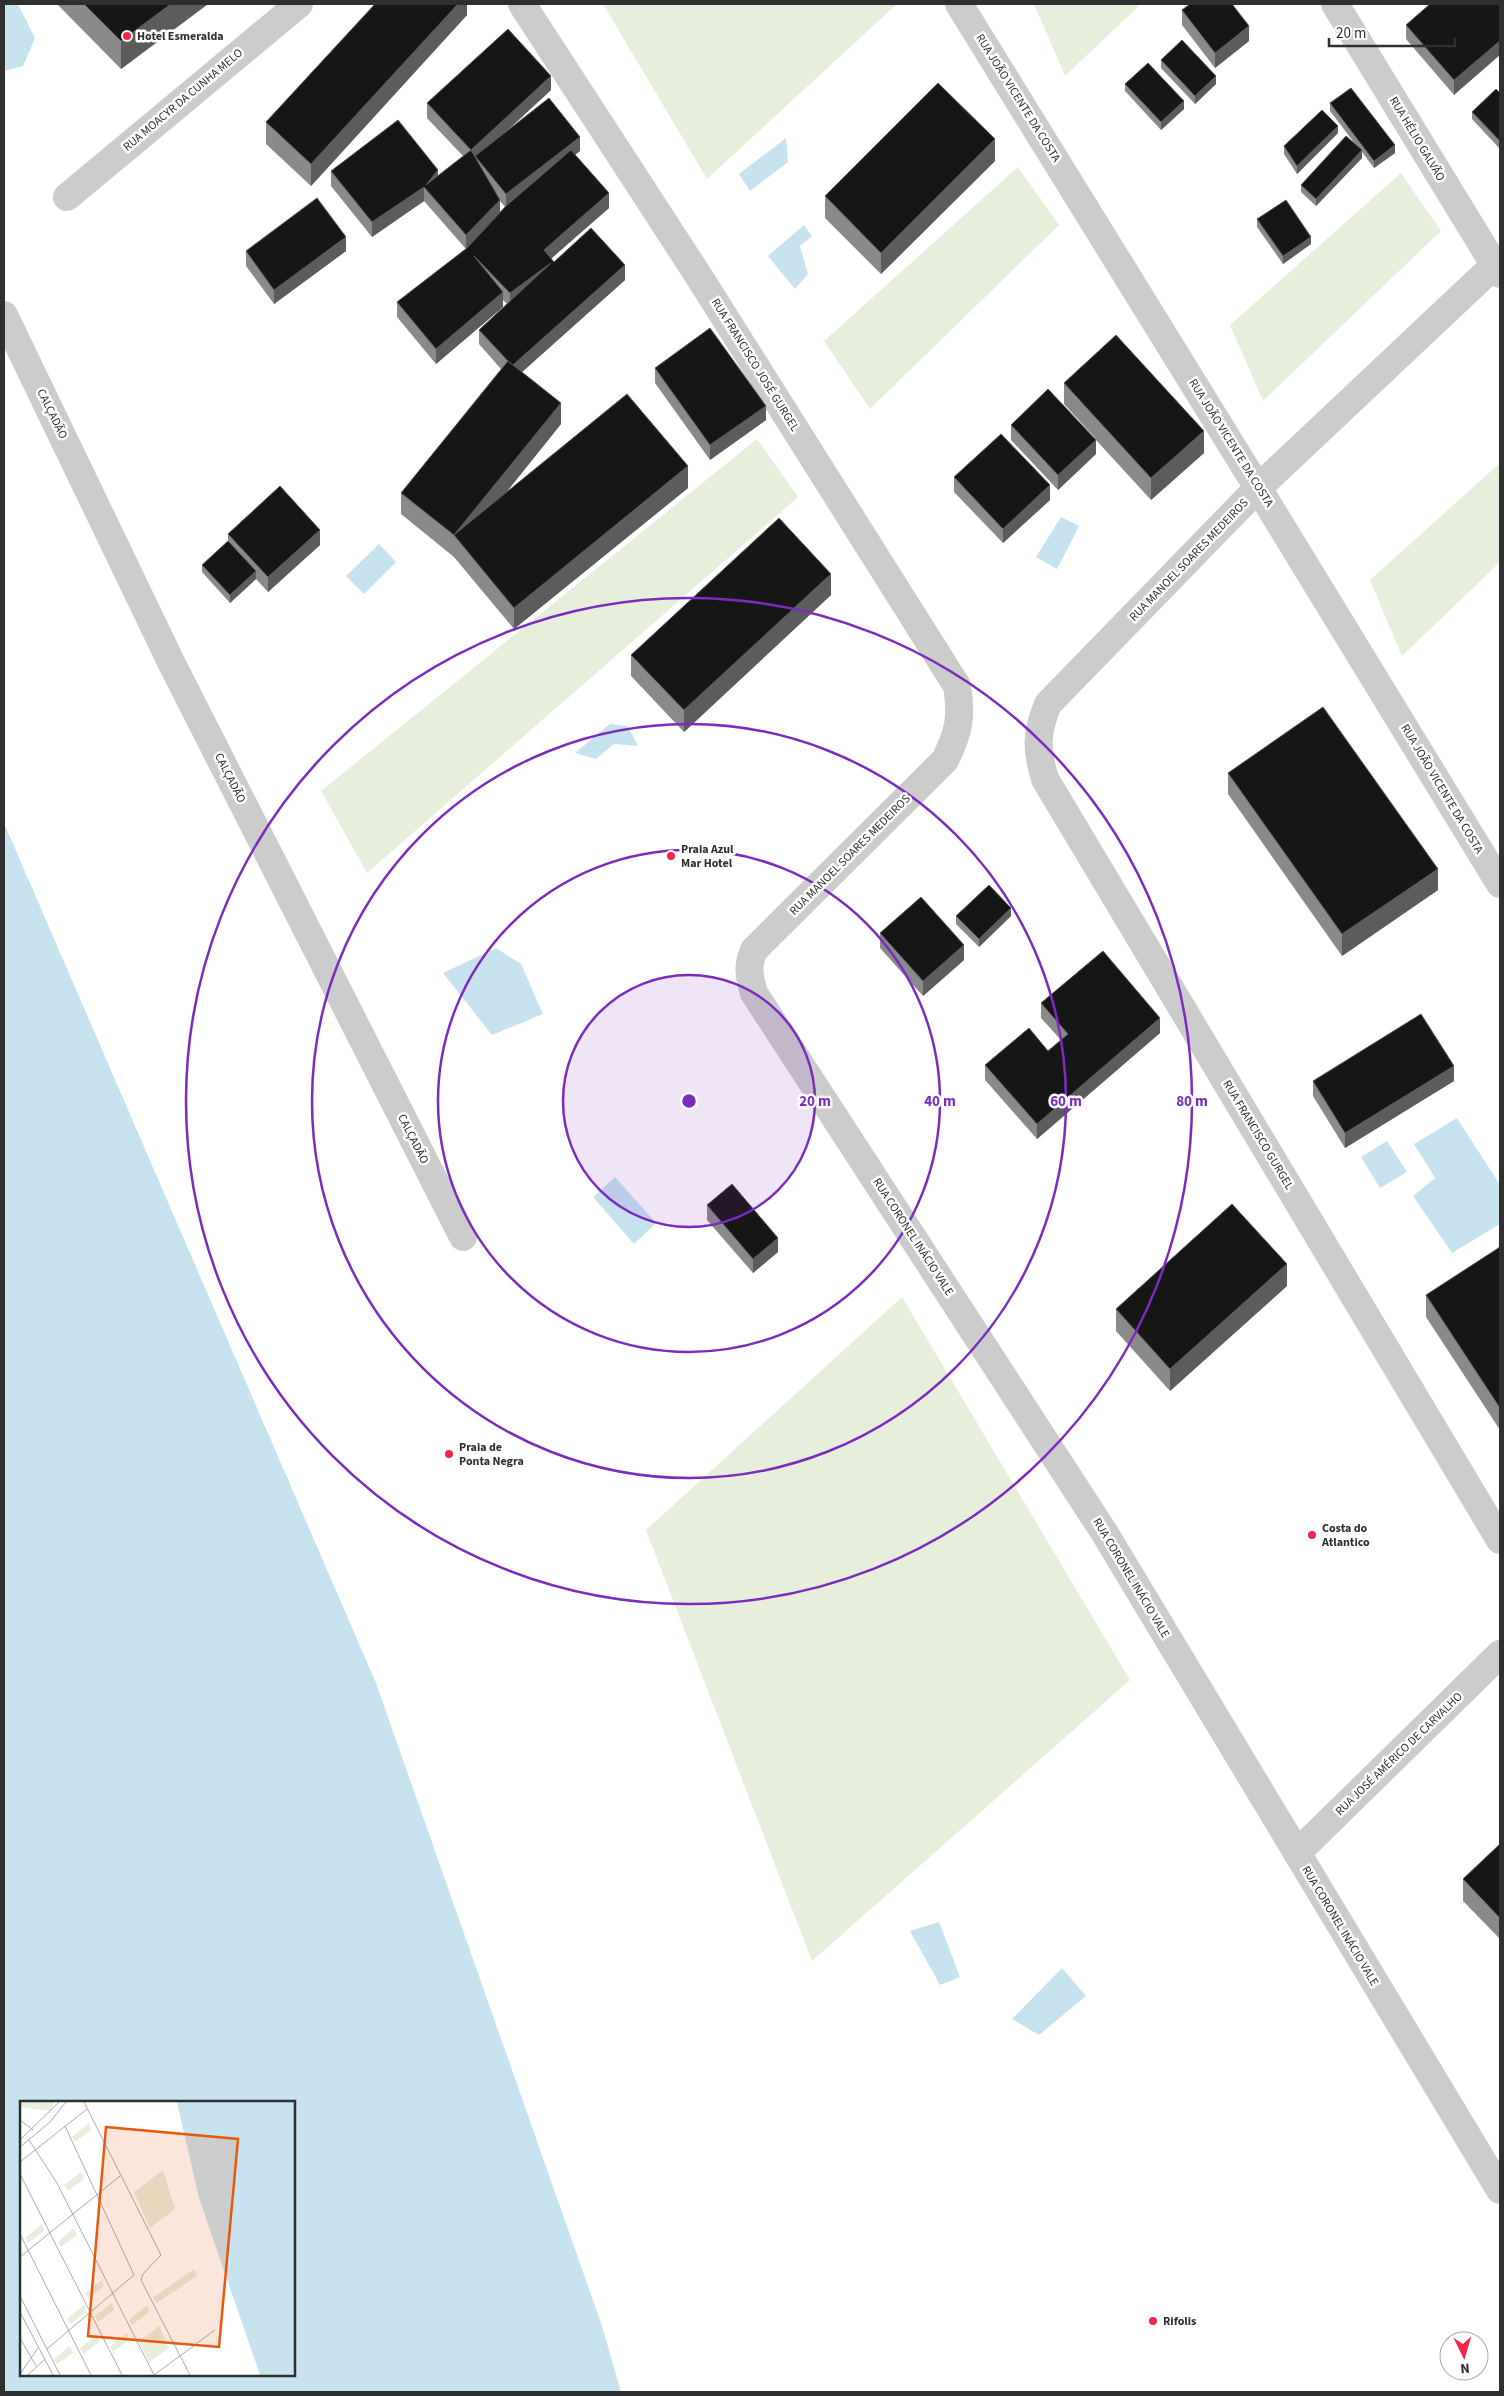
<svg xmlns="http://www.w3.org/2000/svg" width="1504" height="2396" font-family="'Source Sans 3',sans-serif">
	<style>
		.green { fill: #e7eedc }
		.water { fill: #c7e3ef; fill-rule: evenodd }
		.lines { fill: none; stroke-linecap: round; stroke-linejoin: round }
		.pedestrian { stroke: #ccc; stroke-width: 28 }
		.minor { stroke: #ccc; stroke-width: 28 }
		.wall { fill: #8a8a8a; fill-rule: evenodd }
		.shaded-wall { fill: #5c5c5c }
		.building { fill: #161616; stroke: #5c5c5c }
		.ring { fill: none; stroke: #7b2cbf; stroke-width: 2.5 }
		.poi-dot { fill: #f32548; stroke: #fff; stroke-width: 2 }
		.labels { text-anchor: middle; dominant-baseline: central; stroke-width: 5; stroke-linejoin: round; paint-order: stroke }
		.poi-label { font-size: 12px; font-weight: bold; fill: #2f2f2f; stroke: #fff; text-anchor: start }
		.street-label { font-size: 12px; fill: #2f2f2f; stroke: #fff }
		.inset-road { fill: none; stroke: #acacac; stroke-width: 1 }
		.view { fill: #e8590c; fill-opacity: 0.15; stroke: #e8590c; stroke-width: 2.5 }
		.inset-edge { fill: none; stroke: #2f2f2f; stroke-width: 2.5 }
		.centre { fill: #7b2cbf; stroke: #fff; stroke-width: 2.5 }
		.ring-label { font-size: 15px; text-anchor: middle; font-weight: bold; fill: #7b2cbf; stroke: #fff; stroke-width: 5; stroke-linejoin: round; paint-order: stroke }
	</style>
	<rect width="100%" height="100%" fill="#fff"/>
	<g class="green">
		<polygon points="603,4 897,4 707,179"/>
		<polygon points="1034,4 1141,4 1065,76"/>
		<polygon points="1018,167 1059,225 870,409 824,341"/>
		<polygon points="1401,173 1441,231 1263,401 1230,325"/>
		<polygon points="757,439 798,497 367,873 321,791"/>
		<polygon points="1500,463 1500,562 1402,656 1370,580"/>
		<polygon points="902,1297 1130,1680 812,1961 646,1530"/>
	</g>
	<g class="water">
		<polygon points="4,4 18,4 35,38 23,66 4,71"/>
		<polygon points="786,138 788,162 750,191 739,174"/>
		<polygon points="804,225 812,236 800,246 808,274 795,289 768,256"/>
		<polygon points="1061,517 1079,526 1057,569 1036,557"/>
		<polygon points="379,544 396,562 364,594 346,576"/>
		<polygon points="610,724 628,726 638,746 614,744 596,759 575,753"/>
		<path d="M 4,823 L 376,1683 L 602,2326 L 621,2392 L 4,2392 ZM 294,2102 L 294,2375 L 21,2375 L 21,2102 Z"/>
		<polygon points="496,948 521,964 543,1014 492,1035 443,973"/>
		<polygon points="1457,1118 1500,1185 1500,1224 1452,1253 1413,1196 1435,1178 1414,1144"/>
		<polygon points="1387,1141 1407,1172 1380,1188 1361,1157"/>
		<polygon points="615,1177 656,1223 634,1244 593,1197"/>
		<polygon points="939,1922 960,1977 940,1985 910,1931"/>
		<polygon points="1062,1968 1086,1996 1039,2035 1012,2019"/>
	</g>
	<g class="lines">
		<polyline class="pedestrian" points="4,315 172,664 463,1237"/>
		<g class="minor">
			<path d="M 522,4 L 698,275 L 957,686 C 962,717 959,732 945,760 L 754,950 C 747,966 749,976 754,993 L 1104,1532 L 1500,2190"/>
			<polyline points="959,4 1258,488 1500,884"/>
			<polyline points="1335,4 1500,274"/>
			<polyline points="67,197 299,4"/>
			<path d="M 1500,260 L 1258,488 L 1048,704 C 1036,733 1036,749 1045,779 L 1500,1540"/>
			<polyline points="1297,1853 1500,1654"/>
		</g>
	</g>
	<g class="wall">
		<polygon points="57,4 208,4 121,69"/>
		<polygon points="467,4 467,15 311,186 266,144 266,122"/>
		<polygon points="1500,4 1454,95 1406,39 1406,25"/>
		<polygon points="1182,10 1249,41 1215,68 1182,25"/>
		<polygon points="1161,60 1216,84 1195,104 1161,68"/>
		<polygon points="1125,84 1184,109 1161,130 1125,91"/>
		<path d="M 551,90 L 504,134 L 580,151 L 575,155 L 609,208 L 551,258 L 554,262 L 625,280 L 522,372 L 561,424 L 505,494 L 688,488 L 514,629 L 454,557 L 401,514 L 401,493 L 501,369 L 479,344 L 479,330 L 507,304 L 503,300 L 503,307 L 436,364 L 397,317 L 397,302 L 466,249 L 424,201 L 372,237 L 331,186 L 331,171 L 438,176 L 463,156 L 427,118 L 427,103 ZM 500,201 L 505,207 L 500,212 Z"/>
		<polygon points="1500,93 1500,149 1472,119 1472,112"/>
		<polygon points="1330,103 1395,153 1374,168 1362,152 1362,158 1316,206 1301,192 1301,185 1356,145 1330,111"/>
		<polygon points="1338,133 1297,174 1284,154 1284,146"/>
		<polygon points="995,161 881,274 825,218 825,196"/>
		<polygon points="1257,219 1311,244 1283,264 1257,227"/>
		<polygon points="246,251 346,251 274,304 246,266"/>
		<polygon points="655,368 766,420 710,460 655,383"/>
		<polygon points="1064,383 1204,453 1151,500 1096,440 1096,454 1058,490 1011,440 1011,425 1095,438 1064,404"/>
		<polygon points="954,477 1050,500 1003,543 954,492"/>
		<polygon points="228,534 320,545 268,592 256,579 230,603 202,572 202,565 228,541"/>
		<polygon points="831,595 684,732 631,676 631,655"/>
		<polygon points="1228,773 1438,890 1342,956 1228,794"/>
		<polygon points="956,916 1011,916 979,947 956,924"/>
		<polygon points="880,933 964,960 923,996 880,948"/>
		<polygon points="1041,1003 1160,1033 1037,1139 985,1080 985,1065 1048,1051 1061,1040 1041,1018"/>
		<polygon points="1313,1081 1454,1081 1345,1148 1313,1096"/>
		<polygon points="707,1205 778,1252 753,1273 707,1220"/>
		<polygon points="1500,1247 1500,1430 1426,1317 1426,1295"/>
		<polygon points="1287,1286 1170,1391 1116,1331 1116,1309"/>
		<polygon points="1500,1844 1500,1939 1463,1901 1463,1879"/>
	</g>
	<g class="shaded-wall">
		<polygon points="171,4 208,4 121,69 121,41"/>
		<polygon points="458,4 467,4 467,15 311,186 311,164"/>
		<polygon points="1249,26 1249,41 1215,68 1215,53"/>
		<polygon points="1500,41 1500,55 1454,95 1454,80"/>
		<polygon points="551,76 551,90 477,158 475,156 475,160 471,150"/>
		<polygon points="1216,76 1216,84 1195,104 1195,96"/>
		<polygon points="1184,101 1184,109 1161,130 1161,122"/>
		<polygon points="1338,126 1338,133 1297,174 1297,166"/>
		<polygon points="580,137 580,151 506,209 506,194"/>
		<polygon points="995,139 995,161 881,274 881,253"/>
		<polygon points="1395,145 1395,153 1374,168 1374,161"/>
		<polygon points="1362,150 1362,158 1316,206 1316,199"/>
		<polygon points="438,170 438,185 426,185"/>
		<polygon points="424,187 424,201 372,237 372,222"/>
		<polygon points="609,193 609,208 544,265 544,250"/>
		<polygon points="500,200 500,215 466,250 466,235"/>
		<polygon points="346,237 346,251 274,304 274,290"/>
		<polygon points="1311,237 1311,244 1283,264 1283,256"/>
		<polygon points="551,263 510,307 510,293"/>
		<polygon points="625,265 625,280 512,381 512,366"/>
		<polygon points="503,292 503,307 436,364 436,349"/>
		<polygon points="561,403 561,424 463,546 454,535 454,557 454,535"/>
		<polygon points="766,406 766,420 710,460 710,445"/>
		<polygon points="1204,431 1204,453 1151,500 1151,478"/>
		<polygon points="1096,440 1096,454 1058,490 1058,475"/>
		<polygon points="688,466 688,488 514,629 514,608"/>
		<polygon points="1050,485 1050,500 1003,543 1003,529"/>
		<polygon points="320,530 320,545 268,592 268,577"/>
		<polygon points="256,571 256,579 230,603 230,595"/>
		<polygon points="831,574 831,595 684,732 684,710"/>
		<polygon points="1438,869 1438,890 1342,956 1342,934"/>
		<polygon points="1011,908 1011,916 979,947 979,939"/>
		<polygon points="964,945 964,960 923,996 923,981"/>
		<polygon points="1160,1018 1160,1033 1037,1139 1037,1124"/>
		<polygon points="1454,1066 1454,1081 1345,1148 1345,1133"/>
		<polygon points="778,1238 778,1252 753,1273 753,1259"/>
		<polygon points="1287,1264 1287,1286 1170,1391 1170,1369"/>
	</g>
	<g class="building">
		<polygon points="84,4 171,4 121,41"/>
		<polygon points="375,4 458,4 311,164 266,122"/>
		<polygon points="1190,4 1232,4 1249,26 1215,53 1182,10"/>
		<polygon points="1430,4 1500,4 1500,41 1454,80 1406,25"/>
		<polygon points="508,29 551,76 471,150 427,103"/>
		<polygon points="1182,40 1216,76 1195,96 1161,60"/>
		<polygon points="1148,63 1184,101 1161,122 1125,84"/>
		<polygon points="938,83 995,139 881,253 825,196"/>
		<polygon points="1351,88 1395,145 1374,161 1330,103"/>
		<polygon points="1496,89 1500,93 1500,141 1472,112"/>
		<polygon points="549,98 580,137 506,194 475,156"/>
		<polygon points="1322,110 1338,126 1297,166 1284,146"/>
		<polygon points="398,120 438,170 426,185 471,150 500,200 466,235 424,187 372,222 331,171"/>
		<polygon points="1346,136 1362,150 1316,199 1301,185"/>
		<polygon points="571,150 609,193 544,250 554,262 591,228 625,265 513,365 508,361 479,330 551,263 510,293 474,256 503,292 436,349 397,302 467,248 506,206"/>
		<polygon points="317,198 346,237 274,290 246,251"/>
		<polygon points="1286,200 1311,237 1283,256 1257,219"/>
		<polygon points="710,328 766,406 710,445 655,368"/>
		<polygon points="1116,335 1204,431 1151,478 1064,383"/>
		<polygon points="508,361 561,403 454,535 401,493"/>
		<polygon points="1048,389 1096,440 1058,475 1011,425"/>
		<polygon points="627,394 688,466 514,608 454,535"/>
		<polygon points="1001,434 1050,485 1003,529 954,477"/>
		<polygon points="280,486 320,530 268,577 228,534"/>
		<polygon points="779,518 831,574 684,710 631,655"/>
		<polygon points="228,541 256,571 230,595 202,565"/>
		<polygon points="1323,707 1438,869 1342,934 1228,773"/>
		<polygon points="989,885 1011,908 979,939 956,916"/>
		<polygon points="921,897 964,945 923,981 880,933"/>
		<polygon points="1103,951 1160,1018 1037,1124 985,1065 1029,1028 1048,1051 1068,1034 1041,1003"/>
		<polygon points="1421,1014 1454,1066 1345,1133 1313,1081"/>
		<polygon points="732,1184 778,1238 753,1259 707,1205"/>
		<polygon points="1232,1204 1287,1264 1170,1369 1116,1309"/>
		<polygon points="1500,1247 1500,1408 1426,1295"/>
		<polygon points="1500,1844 1500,1918 1463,1879"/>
	</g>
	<circle cx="689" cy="1101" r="126" fill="#7b2cbf" fill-opacity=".12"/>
	<g class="ring">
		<circle cx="689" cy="1101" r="126"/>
		<circle cx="689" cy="1101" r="251"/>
		<circle cx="689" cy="1101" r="377"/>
		<circle cx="689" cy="1101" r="503"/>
	</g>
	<g class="poi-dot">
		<circle cx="127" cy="36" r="5"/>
		<circle cx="671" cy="856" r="5"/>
		<circle cx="449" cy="1454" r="5"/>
		<circle cx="1312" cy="1535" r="5"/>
		<circle cx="1153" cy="2321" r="5"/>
	</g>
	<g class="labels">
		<g class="poi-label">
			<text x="137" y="36">Hotel Esmeralda</text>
			<text x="681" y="849">Praia Azul<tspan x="681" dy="14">Mar Hotel</tspan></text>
			<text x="459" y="1447">Praia de<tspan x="459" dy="14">Ponta Negra</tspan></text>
			<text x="1322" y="1528">Costa do<tspan x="1322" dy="14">Atlantico</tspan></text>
			<text x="1163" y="2321">Rifolis</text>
		</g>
		<g class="street-label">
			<text transform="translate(1018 98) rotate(58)">RUA JOÃO VICENTE DA COSTA</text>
			<text transform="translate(183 100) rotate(-40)">RUA MOACYR DA CUNHA MELO</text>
			<text transform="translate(1417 139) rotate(59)">RUA HÉLIO GALVÃO</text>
			<text transform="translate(755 365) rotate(58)">RUA FRANCISCO JOSÉ GURGEL</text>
			<text transform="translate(52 414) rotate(64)">CALÇADÃO</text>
			<text transform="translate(1231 443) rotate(58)">RUA JOÃO VICENTE DA COSTA</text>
			<text transform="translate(1189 560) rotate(-46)">RUA MANOEL SOARES MEDEIROS</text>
			<text transform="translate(230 778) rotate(63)">CALÇADÃO</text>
			<text transform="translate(1442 789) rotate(59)">RUA JOÃO VICENTE DA COSTA</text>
			<text transform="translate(850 855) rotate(-45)">RUA MANOEL SOARES MEDEIROS</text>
			<text transform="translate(1258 1135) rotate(59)">RUA FRANCISCO GURGEL</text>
			<text transform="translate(413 1139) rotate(63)">CALÇADÃO</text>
			<text transform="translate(913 1237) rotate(57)">RUA CORONEL INÁCIO VALE</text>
			<text transform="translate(1131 1578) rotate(59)">RUA CORONEL INÁCIO VALE</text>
			<text transform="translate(1399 1754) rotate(-44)">RUA JOSÉ AMÉRICO DE CARVALHO</text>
			<text transform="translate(1340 1926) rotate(59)">RUA CORONEL INÁCIO VALE</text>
		</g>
	</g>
	<g transform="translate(20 2101)">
		<rect width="275" height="275" fill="#fff"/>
		<path d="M 0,1 L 35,1 L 30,10 L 0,6 ZM 69,22 L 71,29 L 55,41 L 52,36 ZM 143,69 L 155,108 L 130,127 L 114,91 ZM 61,71 L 64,78 L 48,90 L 44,84 ZM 22,123 L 24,130 L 8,142 L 5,137 ZM 54,127 L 57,134 L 41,146 L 38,141 ZM 174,168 L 177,175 L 137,202 L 133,197 ZM 82,179 L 84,185 L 68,197 L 65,192 ZM 92,202 L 94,209 L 78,221 L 75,215 ZM 64,204 L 66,211 L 50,223 L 47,218 ZM 127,204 L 130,210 L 112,224 L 109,219 ZM 139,225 L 149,247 L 129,261 L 119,241 ZM 107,232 L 109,239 L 93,251 L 90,245 ZM 77,234 L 79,241 L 63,253 L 60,247 ZM 50,245 L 53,252 L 37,263 L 34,258 Z" fill="#e7eedc"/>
		<path d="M 157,1 L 275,1 L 275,274 L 240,274 L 179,97 Z" fill="#c7e3ef"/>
		<path class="inset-road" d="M 64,1 L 141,154 L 123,173 L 121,179 L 170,274M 0,19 L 13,29M 0,39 L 39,1M 9,39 L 37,82 L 134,274M 0,46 L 30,21 L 46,1M 0,61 L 67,8M 0,73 L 102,274M 0,133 L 71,274M 0,156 L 100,75M 0,195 L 40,274M 0,211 L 33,274M 0,237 L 16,265M 27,248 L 114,174 L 45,25M 0,273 L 18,247M 8,274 L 25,258M 134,274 L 195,229"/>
		<path class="view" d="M 86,26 L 218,38 L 199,246 L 68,235 Z"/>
		<rect width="275" height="275" class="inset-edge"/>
	</g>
	<circle cx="689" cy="1101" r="8" class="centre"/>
	<g class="ring-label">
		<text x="815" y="1106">20 m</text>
		<text x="940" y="1106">40 m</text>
		<text x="1066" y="1106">60 m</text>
		<text x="1192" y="1106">80 m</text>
	</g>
	<rect width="1504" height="2396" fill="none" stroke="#2f2f2f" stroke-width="10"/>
	<g transform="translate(1464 2356) rotate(175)"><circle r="24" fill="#ffffff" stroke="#acacac"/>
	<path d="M0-4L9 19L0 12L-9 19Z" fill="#f32548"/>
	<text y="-8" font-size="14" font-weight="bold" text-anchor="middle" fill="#2f2f2f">N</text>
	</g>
	<path d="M1329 38v8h126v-8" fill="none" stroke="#2f2f2f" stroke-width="2.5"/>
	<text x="1336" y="38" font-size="15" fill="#2f2f2f" stroke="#ffffff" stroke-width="4" paint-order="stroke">20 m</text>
</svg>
